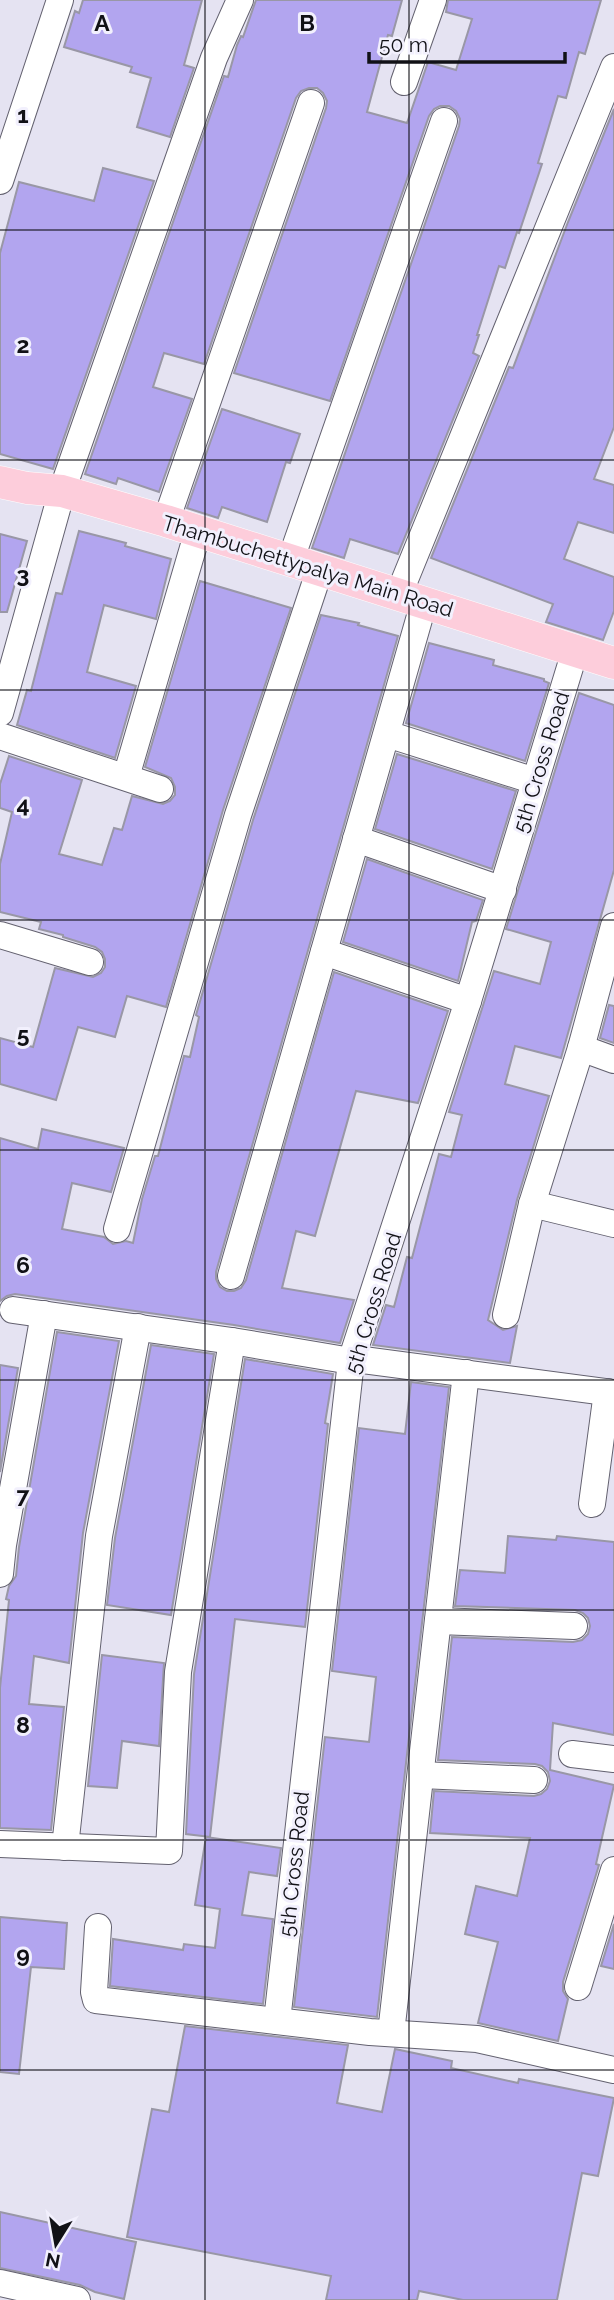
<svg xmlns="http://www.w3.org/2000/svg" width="614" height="2300" font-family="Raleway,sans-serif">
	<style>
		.building { fill: #b2a5ef; stroke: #9997a6; stroke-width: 2 }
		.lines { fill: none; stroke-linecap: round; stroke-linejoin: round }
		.minor-casing { stroke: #63616f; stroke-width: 28 }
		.major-casing { stroke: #fff; stroke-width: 33 }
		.minor { stroke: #fff; stroke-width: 26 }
		.major { stroke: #fdcddb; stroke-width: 32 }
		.grid { fill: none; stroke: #111116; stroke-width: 2; stroke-opacity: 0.55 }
		.labels { text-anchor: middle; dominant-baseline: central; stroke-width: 6; stroke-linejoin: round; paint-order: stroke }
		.street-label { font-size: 21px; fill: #111116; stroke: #f2f0fd }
		.grid-label { font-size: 23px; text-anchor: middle; font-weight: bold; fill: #111116; stroke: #f2f0fd; stroke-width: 6; stroke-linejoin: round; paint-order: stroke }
	</style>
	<rect width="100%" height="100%" fill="#e5e3f2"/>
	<g class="building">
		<polygon points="83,0 202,0 184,65 194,68 170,137 137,127 151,78 130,72 132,67 64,47 75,11 79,13"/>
		<polygon points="256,0 402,0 392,36 388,35 367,112 407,123 428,62 456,70 472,19 446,12 448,0 601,0 585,54 579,52 566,98 558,96 538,163 542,164 519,233 517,232 505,268 499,266 477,335 479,335 473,353 479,356 398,554 350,539 344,558 312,548 459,126 460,119 456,111 449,106 440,106 434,109 429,116 330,401 234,373 326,108 327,101 323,93 317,88 309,88 301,91 296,98 204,364 164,353 153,387 192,399 159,492 118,478 116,484 85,474 224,76 228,77 237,45 241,36 243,37"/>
		<polygon points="614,109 614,427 594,479 614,485 614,533 578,522 564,559 614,577 614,611 603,640 546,622 553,604 431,558 509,367 513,368 568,222"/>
		<polygon points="103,168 154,181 53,469 0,454 0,253 19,182 94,201"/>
		<polygon points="222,409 300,434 290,463 286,462 267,522 222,507 218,518 187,508"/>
		<polygon points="79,531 126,543 125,546 171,559 156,619 104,605 87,672 136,686 115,758 17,725 27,690 31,691 56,593 62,594"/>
		<polygon points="0,534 27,541 7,612 0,612"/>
		<polygon points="200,581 291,608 223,810 166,1007 127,996 115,1037 78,1027 56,1100 0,1084 0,1038 33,1047 55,968 93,977 101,973 105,967 105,959 102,952 95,947 63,937 63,935 39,929 41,922 0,912 0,864 12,812 0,808 0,784 9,756 82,780 59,854 102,865 114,828 122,830 132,796 163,804 170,801 175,795 175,787 171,778 145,767"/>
		<polygon points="321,615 359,623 358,625 398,636 216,1272 216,1279 220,1287 227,1291 234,1291 241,1288 246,1280 334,972 448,1011 418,1103 356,1091 315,1236 296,1231 282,1288 354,1300 340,1343 234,1325 15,1294 7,1296 0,1301 0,1138 38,1149 42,1129 124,1148 111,1192 72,1183 62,1229 104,1237 113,1244 126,1241 133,1243 142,1199 155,1156 158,1156 184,1056 190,1057 199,1017 196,1015 253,820"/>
		<polygon points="429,643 494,660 493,665 544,679 544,681 549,683 525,761 406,723"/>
		<polygon points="579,693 614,705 614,870 561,1058 515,1046 505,1084 549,1096 517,1200 488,1320 503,1330 517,1326 510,1363 373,1345 386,1305 394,1307 407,1257 412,1258 439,1154 451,1157 462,1115 449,1112 494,971 540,984 551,942 506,929"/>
		<polygon points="397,754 516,791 492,869 375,829"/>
		<polygon points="367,859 483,900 476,921 472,922 458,981 343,942"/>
		<polygon points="609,1005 614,1006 614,1043 600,1038"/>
		<polygon points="57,1332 119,1341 83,1533 69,1663 34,1656 29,1704 64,1707 51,1830 0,1828 0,1688 9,1600 6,1599 9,1586 16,1576 19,1547"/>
		<polygon points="151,1345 214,1354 171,1615 107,1605 115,1538"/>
		<polygon points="245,1359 333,1374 325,1423 328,1424 305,1627 235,1619 210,1837 186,1834 194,1674"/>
		<polygon points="0,1365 18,1368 0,1472"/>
		<polygon points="411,1382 449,1387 377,2017 294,2007 325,1737 369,1742 376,1677 332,1671 359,1428 405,1434"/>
		<polygon points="508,1536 556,1540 557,1536 614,1542 614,1735 553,1723 550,1770 614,1785 596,1864 599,1865 563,1982 563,1991 568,1999 558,2041 478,2023 498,1942 465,1934 476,1886 517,1896 530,1838 430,1833 434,1791 534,1796 541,1794 547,1789 550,1781 548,1772 542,1766 535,1764 438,1760 452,1637 573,1642 582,1640 588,1634 590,1626 588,1618 583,1613 575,1610 455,1606 460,1570 505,1573"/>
		<polygon points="102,1655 164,1663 159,1746 122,1741 117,1788 88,1786"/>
		<polygon points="206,1837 281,1848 277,1876 249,1872 242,1915 273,1919 263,2004 110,1986 113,1939 183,1950 184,1944 215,1948 220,1909 195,1905"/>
		<polygon points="0,1917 67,1923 64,1969 31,1967 19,2074 0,2072"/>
		<polygon points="614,1924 614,1969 601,1966"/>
		<polygon points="185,2026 348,2045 337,2103 382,2112 395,2049 452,2061 451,2068 518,2083 519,2079 614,2098 598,2176 582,2173 557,2300 463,2300 419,2291 417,2300 326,2300 331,2276 127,2237 152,2109 169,2112"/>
		<polygon points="0,2212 136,2242 124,2299 95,2292 80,2285 0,2268"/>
	</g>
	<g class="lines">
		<g class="minor-casing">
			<g id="minor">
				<polyline points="404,82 433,0"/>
				<polyline points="0,181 60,0"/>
				<polyline points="166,521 311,103"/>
				<polyline points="291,559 444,121"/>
				<polyline points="399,594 614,67"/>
				<polyline points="0,713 62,491 214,58 240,0"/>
				<polyline points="387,734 535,781"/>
				<polyline points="0,736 160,789"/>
				<polyline points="126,777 198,531"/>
				<polyline points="356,839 503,890"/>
				<polyline points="0,935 90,962"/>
				<polyline points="324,952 468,1001"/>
				<polyline points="581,1048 614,1060"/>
				<polyline points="532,1204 614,1224"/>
				<polyline points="117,1229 238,815 320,569"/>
				<polyline points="231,1276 424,602"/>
				<polyline points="13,1310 232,1341 351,1361 363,1360 614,1393"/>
				<polyline points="506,1315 532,1204 581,1048 614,926"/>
				<polyline points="592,1504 607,1392"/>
				<polyline points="0,1574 3,1545 44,1314"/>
				<polyline points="438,1621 574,1626"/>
				<polyline points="572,1754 614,1759"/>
				<polyline points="421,1775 534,1780"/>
				<polyline points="0,1844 169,1851 178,1672 232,1341"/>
				<polyline points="65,1847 99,1536 138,1327"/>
				<polyline points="98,1927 94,1992 96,2000 370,2032 477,2039 614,2070"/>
				<polyline points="578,1987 614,1870"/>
				<polyline points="277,2021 351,1361 468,1001 575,651"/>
				<polyline points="391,2033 466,1373"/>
				<polyline points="0,2283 77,2300"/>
			</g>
		</g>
		<g class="major-casing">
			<polyline id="major" points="0,482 27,488 62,491 166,521 614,663"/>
		</g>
		<use href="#minor" class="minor"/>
		<use href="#major" class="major"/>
	</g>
	<path class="grid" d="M 205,0 L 205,2300M 409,0 L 409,2300M 0,230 L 614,230M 0,460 L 614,460M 0,690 L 614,690M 0,920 L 614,920M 0,1150 L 614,1150M 0,1380 L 614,1380M 0,1610 L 614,1610M 0,1840 L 614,1840M 0,2070 L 614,2070"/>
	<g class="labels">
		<g class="street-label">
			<text transform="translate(308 566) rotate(17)">Thambuchettypalya Main Road</text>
			<text transform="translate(541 762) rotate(-73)">5th Cross Road</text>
			<text transform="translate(373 1303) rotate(-73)">5th Cross Road</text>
			<text transform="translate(294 1864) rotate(-84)">5th Cross Road</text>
		</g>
	</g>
	<g class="grid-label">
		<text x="102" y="31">A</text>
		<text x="307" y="31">B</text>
		<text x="23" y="123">1</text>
		<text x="23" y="353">2</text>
		<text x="23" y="583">3</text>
		<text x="23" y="813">4</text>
		<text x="23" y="1043">5</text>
		<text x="23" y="1273">6</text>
		<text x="23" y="1503">7</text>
		<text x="23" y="1733">8</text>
		<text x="23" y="1963">9</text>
	</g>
	<g transform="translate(56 2244) rotate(191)" stroke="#f2f0fd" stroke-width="5" paint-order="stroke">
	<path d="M0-5L12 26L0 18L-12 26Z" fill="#111116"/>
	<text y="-10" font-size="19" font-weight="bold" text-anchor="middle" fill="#111116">N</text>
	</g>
	<path d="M369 52v10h196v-10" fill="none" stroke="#111116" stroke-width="3.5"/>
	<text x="379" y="52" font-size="21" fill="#111116" stroke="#f2f0fd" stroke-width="5" paint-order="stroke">50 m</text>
</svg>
